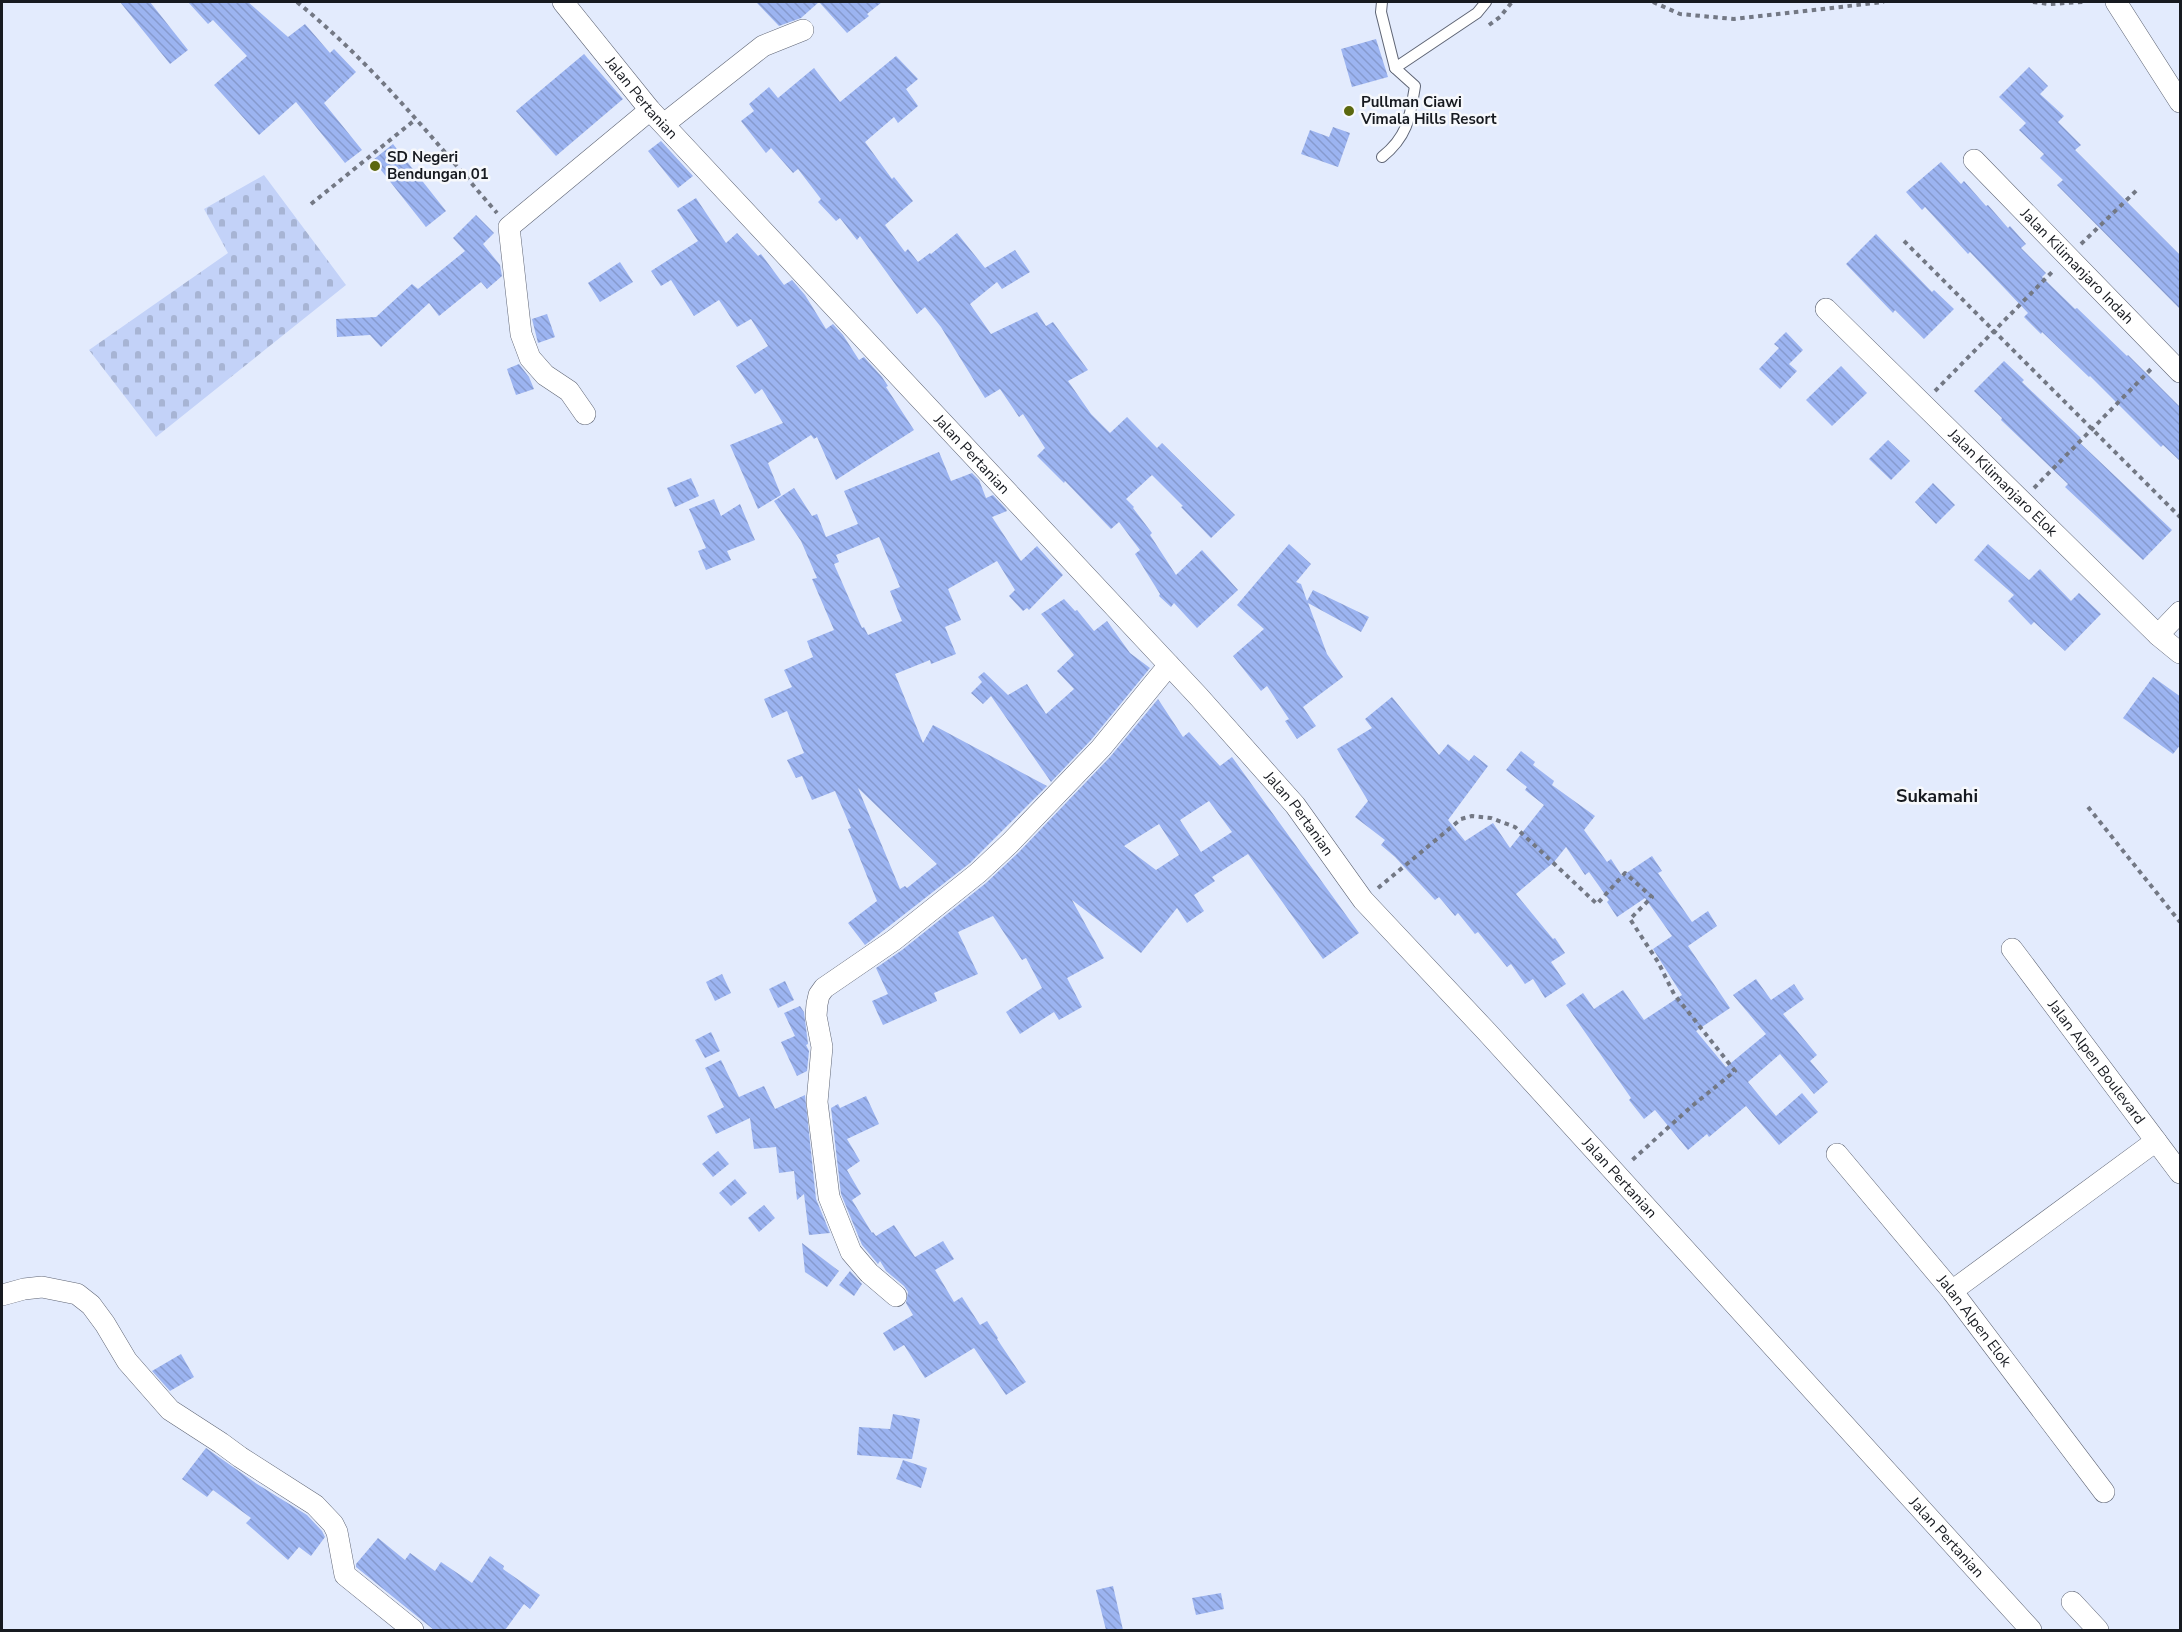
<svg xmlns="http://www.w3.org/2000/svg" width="2182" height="1632" font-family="'Nunito Sans',sans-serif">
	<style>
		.cemetery { fill: url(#cemetery-stones) }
		.building { fill: url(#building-back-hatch); fill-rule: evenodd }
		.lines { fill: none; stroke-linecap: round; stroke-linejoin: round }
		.service-casing { stroke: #5f6575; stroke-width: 12 }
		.minor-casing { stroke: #5f6575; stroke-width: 22 }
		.path { stroke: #737884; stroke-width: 4; stroke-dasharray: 4.5 4.5; stroke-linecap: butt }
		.service { stroke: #fff; stroke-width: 10 }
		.minor { stroke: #fff; stroke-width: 21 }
		.poi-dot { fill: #5b680f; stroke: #f6f8fc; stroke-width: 2 }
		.labels { text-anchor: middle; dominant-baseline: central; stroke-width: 5; stroke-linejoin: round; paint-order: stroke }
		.street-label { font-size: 15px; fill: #171a20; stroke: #f6f8fc }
		.poi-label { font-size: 15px; font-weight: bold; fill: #171a20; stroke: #f6f8fc; text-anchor: start }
		.quarter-label { font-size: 18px; font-weight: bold; fill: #171a20; stroke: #f6f8fc }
	</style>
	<defs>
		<pattern id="cemetery-stones" width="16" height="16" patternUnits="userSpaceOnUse" patternTransform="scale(1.5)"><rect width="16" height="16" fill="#c3d2f8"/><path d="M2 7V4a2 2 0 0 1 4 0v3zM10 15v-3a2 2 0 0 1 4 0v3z" fill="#a7b4d4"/></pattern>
		<pattern id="building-back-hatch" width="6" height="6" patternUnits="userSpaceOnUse" patternTransform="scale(1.5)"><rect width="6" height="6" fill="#9cb4f1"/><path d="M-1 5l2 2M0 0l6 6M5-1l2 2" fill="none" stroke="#869ace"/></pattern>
	</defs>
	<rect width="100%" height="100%" fill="#e3ebfd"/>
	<polygon class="cemetery" points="264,175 346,285 156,437 89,350 228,253 204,209"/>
	<g class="building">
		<polygon points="120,2 150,2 188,50 170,64"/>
		<polygon points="188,2 248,2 288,37 305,24 330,53 334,49 356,72 324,103 362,150 345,163 296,102 259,135 214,85 247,56 213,20 208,24"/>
		<polygon points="756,2 882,2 867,14 869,16 847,33 819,2 801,18 779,26"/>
		<polygon points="1376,39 1388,77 1352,87 1341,49"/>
		<polygon points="584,54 623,99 556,156 516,111"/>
		<polygon points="896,56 918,79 906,89 918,106 898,123 894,117 865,142 892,179 894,177 913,201 885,225 905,252 908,249 918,262 930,253 931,254 957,233 985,268 1015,250 1030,272 1002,289 997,282 970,304 991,334 1037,312 1046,326 1053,322 1088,370 1068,381 1091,414 1110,433 1127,417 1157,448 1162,443 1235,515 1211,538 1181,507 1183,506 1152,475 1126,499 1134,507 1133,508 1152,533 1150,535 1176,575 1202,550 1238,590 1197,628 1174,603 1171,607 1159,596 1160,594 1135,554 1140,550 1119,522 1111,529 1065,481 1064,483 1037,456 1045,448 1023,414 1019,417 1000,389 985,398 941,327 925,307 917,314 860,236 857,240 840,218 836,221 818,202 821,199 798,169 793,173 771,148 766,153 741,121 754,111 749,104 769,87 778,98 814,68 840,102"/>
		<polygon points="2029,67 2048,86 2040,94 2064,116 2058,122 2081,145 2075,150 2181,256 2181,310 2057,185 2063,180 2040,158 2044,154 2019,130 2026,123 1999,97"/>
		<polygon points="1333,127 1350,133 1338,167 1301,154 1310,130 1329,137"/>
		<polygon points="661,141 693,176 678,188 648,151"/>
		<polygon points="393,144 446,211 426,227 373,160"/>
		<polygon points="1941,162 1961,184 1964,181 1986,206 1988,205 2008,228 2010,226 2026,244 2021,248 2046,273 2042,277 2075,309 2077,308 2127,356 2128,355 2181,408 2181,462 2163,445 2161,447 2090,376 2089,377 2042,332 2041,334 2024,317 2028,313 1970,252 1968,254 1925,207 1922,210 1906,192"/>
		<polygon points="696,198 726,243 737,233 758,256 761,254 784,285 792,280 805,295 826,329 833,324 843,335 859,360 864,357 882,377 888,386 886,387 914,430 836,480 817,437 814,439 811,435 768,463 781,495 758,509 730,445 783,423 762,389 755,394 736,366 768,346 751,319 737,327 719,300 694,316 671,280 661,286 651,271 698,241 677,210"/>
		<polygon points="476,215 494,233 483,244 500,265 502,276 487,289 481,282 439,316 429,303 381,347 370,335 337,337 336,319 376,317 412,284 418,289 465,251 453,238"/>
		<polygon points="1876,234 1932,292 1934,290 1954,309 1924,339 1895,310 1893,313 1846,264"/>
		<polygon points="620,262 633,282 600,302 588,283"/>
		<polygon points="547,314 555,337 538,343 532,319"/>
		<polygon points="1786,332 1803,350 1789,364 1797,371 1780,389 1759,369 1779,348 1774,344"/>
		<polygon points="2004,361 2024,380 2022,382 2081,438 2078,441 2172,530 2143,560 2065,487 2068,484 2001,420 2002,418 1974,391"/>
		<polygon points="519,364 529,377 534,389 516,395 507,369"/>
		<polygon points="1841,366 1867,393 1832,426 1806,400"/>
		<polygon points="1888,440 1910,461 1891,480 1869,459"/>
		<path d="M 939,452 L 951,481 L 972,473 L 979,480 L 986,498 L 993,495 L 1006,509 L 1007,511 L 992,517 L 1021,561 L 1037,546 L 1063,575 L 1029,610 L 1027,608 L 1023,611 L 1009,596 L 1015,590 L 997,561 L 948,589 L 961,620 L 945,627 L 956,654 L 931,664 L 930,660 L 895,674 L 923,743 L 933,725 L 1047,786 L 970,863 L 865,945 L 848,923 L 877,901 L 848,829 L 851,828 L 835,791 L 812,800 L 802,776 L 796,778 L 787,760 L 804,753 L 787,711 L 772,718 L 764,699 L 792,687 L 784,670 L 813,657 L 807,641 L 834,630 L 812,579 L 817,578 L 801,541 L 774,501 L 794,488 L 812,516 L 817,514 L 826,537 L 858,524 L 844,491 ZM 879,537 L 900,587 L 890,591 L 902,621 L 868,635 L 864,627 L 862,628 L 834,564 L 839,562 L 836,555 ZM 858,788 L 937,864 L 907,888 L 905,886 L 900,889 Z"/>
		<polygon points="691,478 699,496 675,507 667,488"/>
		<polygon points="1933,483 1955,505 1936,524 1915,502"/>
		<polygon points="714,499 721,516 740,504 755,540 727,551 731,560 706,570 698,551 706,548 689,509"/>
		<polygon points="1289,544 1311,564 1296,582 1301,584 1307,601 1313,590 1369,617 1361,632 1308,603 1327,654 1343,677 1303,707 1316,726 1297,739 1285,721 1289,719 1267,686 1261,691 1233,656 1264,629 1237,605"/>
		<polygon points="1988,544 2029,580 2040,569 2071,601 2079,593 2101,614 2065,651 2034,622 2031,625 2008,601 2014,595 1974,560"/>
		<polygon points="1064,599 1075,611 1077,610 1094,631 1107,621 1130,653 1150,668 1091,740 1051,782 991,696 983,704 971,693 982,682 978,677 984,672 1008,695 1027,684 1046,714 1074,689 1057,671 1074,655 1041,614"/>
		<polygon points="2153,677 2181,697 2181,744 2173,754 2123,718"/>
		<polygon points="1392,697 1439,755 1448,744 1469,761 1474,755 1488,766 1448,820 1465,841 1493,823 1510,848 1544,805 1525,790 1527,787 1506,770 1521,751 1535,762 1533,765 1554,781 1552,785 1595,816 1584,830 1607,862 1611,859 1622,876 1652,856 1662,871 1658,873 1692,922 1708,911 1717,926 1688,946 1730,1008 1696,1031 1726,1067 1766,1034 1733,995 1756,979 1771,1000 1794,984 1804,999 1783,1014 1817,1055 1810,1061 1828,1082 1814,1094 1780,1054 1748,1082 1776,1116 1802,1093 1818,1112 1779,1145 1746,1106 1709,1137 1707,1134 1688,1150 1655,1110 1644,1119 1629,1100 1631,1098 1566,1005 1583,993 1594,1009 1623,990 1644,1020 1682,995 1653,949 1672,936 1645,898 1617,917 1607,902 1609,900 1589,872 1585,875 1566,847 1554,862 1516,894 1553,939 1555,938 1565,953 1551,962 1566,984 1545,998 1533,979 1525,984 1511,964 1507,967 1478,932 1475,934 1458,913 1455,916 1439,897 1435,900 1395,857 1381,845 1385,840 1355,817 1368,801 1337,749 1372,728 1365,719"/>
		<path d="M 1158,699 L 1183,737 L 1189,732 L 1220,766 L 1232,757 L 1359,933 L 1323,959 L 1248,854 L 1212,877 L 1215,881 L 1194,895 L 1204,911 L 1187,923 L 1177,908 L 1141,953 L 1072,900 L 1104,958 L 1067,978 L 1082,1007 L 1059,1020 L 1054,1012 L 1020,1034 L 1006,1012 L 1042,988 L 1026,958 L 1022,960 L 993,916 L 958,932 L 978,974 L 934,993 L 937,1001 L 883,1025 L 872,1001 L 888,994 L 876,968 L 902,950 L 986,883 L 1019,852 L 1110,757 ZM 1209,801 L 1232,832 L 1201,852 L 1180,820 ZM 1159,824 L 1179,855 L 1156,870 L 1124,846 Z"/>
		<polygon points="722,974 731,993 715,1001 706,982"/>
		<polygon points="785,981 794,1000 778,1008 769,989"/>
		<polygon points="800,1006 804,1012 808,1044 806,1045 809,1051 807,1071 797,1076 781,1042 795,1036 784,1013"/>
		<polygon points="711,1032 720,1051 705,1058 695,1040"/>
		<polygon points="721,1060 739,1097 764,1086 775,1109 805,1095 816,1199 830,1233 809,1235 804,1194 797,1200 794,1171 779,1173 776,1147 754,1149 750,1118 716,1134 707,1116 724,1107 705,1068"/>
		<polygon points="866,1096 879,1124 847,1139 860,1161 847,1170 861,1194 852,1200 872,1233 873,1232 876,1236 894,1225 915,1257 943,1241 954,1259 935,1270 954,1302 962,1297 980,1325 987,1321 998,1338 997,1339 1026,1382 1006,1395 974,1348 925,1378 904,1345 894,1351 883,1333 913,1315 906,1303 908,1292 904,1286 886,1271 880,1261 878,1264 862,1245 841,1194 831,1108 838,1104 840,1108"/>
		<polygon points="718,1151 729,1164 713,1177 702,1164"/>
		<polygon points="735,1179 747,1193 731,1206 719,1193"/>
		<polygon points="764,1205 775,1218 759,1232 748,1218"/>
		<polygon points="802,1243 839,1271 827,1287 805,1272"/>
		<polygon points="850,1271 862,1284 854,1296 839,1285"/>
		<polygon points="181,1354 194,1377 170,1391 152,1371"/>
		<polygon points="893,1414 920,1419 912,1459 857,1455 859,1427 890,1429"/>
		<polygon points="206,1448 257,1484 307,1515 322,1531 325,1537 311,1556 299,1547 288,1560 246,1523 251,1518 213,1490 207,1497 182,1479"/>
		<polygon points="903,1460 927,1468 921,1488 896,1479"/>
		<polygon points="378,1538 405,1560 410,1553 435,1571 441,1562 472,1583 490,1556 504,1566 503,1569 540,1595 530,1609 524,1604 505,1630 434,1630 356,1567 356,1564"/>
		<polygon points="1113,1586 1123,1630 1106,1630 1096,1590"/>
		<polygon points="1221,1593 1224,1609 1196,1615 1192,1598"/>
	</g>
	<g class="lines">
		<g class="service-casing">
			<g id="service">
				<polyline points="1395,68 1477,13 1486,2"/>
				<path d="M 1382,157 C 1408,136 1410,117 1415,86 L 1395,68 L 1381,12 L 1382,2"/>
			</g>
		</g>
		<g class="minor-casing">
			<g id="minor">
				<path id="s1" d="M 563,2 L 650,110 L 1199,697 L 1295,805 L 1363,900 L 1487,1032 L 2031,1630"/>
				<polyline points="2116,2 2180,102"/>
				<polyline points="664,124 763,46 803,30"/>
				<path id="s2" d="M 1974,160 L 2180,372"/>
				<path id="s3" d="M 1826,309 L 2158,635 L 2180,653"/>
				<polyline points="585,414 569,391 545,375 530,358 521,334 509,227 650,110"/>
				<polyline points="2158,635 2180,612"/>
				<path id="s4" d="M 2012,949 L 2180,1173"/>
				<path id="s5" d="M 1837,1154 L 1952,1291 L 2104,1492"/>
				<polyline points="1952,1291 2156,1141"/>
				<polyline points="2,1295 24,1289 42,1287 77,1294 91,1305 105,1324 127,1361 170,1410 221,1443 240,1457 315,1505 333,1524 337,1532 345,1575 413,1630"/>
				<polyline points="896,1296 869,1273 851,1252 829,1197 817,1102 822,1047 816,1016 817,1004 819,995 824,988 894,940 978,873 1010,843 1101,748 1169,665"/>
				<polyline points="2072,1602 2098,1630"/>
			</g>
		</g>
		<g class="path">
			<path d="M 297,2 C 372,63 434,140 497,213"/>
			<polyline points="1653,2 1680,14 1734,19 1884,2"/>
			<polyline points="2033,2 2049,4 2084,2"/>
			<polyline points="1489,25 1500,17 1512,2"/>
			<polyline points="311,204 416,119"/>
			<polyline points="1904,241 2180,517"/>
			<polyline points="2081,244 2139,188"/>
			<polyline points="1935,391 2054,270"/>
			<polyline points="2034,488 2151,369"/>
			<polyline points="2088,807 2180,922"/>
			<polyline points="1378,888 1461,819 1472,816 1491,818 1515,827 1597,904 1625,873 1652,897 1630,919 1658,962 1674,994 1735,1071 1692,1106 1630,1162"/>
		</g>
		<use href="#service" class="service"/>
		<use href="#minor" class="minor"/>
	</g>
	<g class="poi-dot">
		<circle cx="1349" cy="111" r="6"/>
		<circle cx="375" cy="166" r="6"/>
	</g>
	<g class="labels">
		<g class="street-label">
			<text stroke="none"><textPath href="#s1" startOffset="124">Jalan Pertanian</textPath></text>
			<text stroke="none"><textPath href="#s2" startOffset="148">Jalan Kilimanjaro Indah</textPath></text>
			<text stroke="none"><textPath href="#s1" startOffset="610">Jalan Pertanian</textPath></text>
			<text stroke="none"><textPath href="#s3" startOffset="248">Jalan Kilimanjaro Elok</textPath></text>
			<text stroke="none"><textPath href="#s1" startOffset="1096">Jalan Pertanian</textPath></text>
			<text stroke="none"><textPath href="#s4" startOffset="141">Jalan Alpen Boulevard</textPath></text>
			<text stroke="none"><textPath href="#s1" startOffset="1582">Jalan Pertanian</textPath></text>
			<text stroke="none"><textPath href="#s5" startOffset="216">Jalan Alpen Elok</textPath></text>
			<text stroke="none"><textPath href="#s1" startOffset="2068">Jalan Pertanian</textPath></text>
		</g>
		<g class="poi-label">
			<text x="1361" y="102">Pullman Ciawi<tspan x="1361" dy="17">Vimala Hills Resort</tspan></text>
			<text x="387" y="157">SD Negeri<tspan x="387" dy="17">Bendungan 01</tspan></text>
		</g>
		<g class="quarter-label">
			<text x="1937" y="796">Sukamahi</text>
		</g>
	</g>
	<rect width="2182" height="1632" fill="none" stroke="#171a20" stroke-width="6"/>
</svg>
